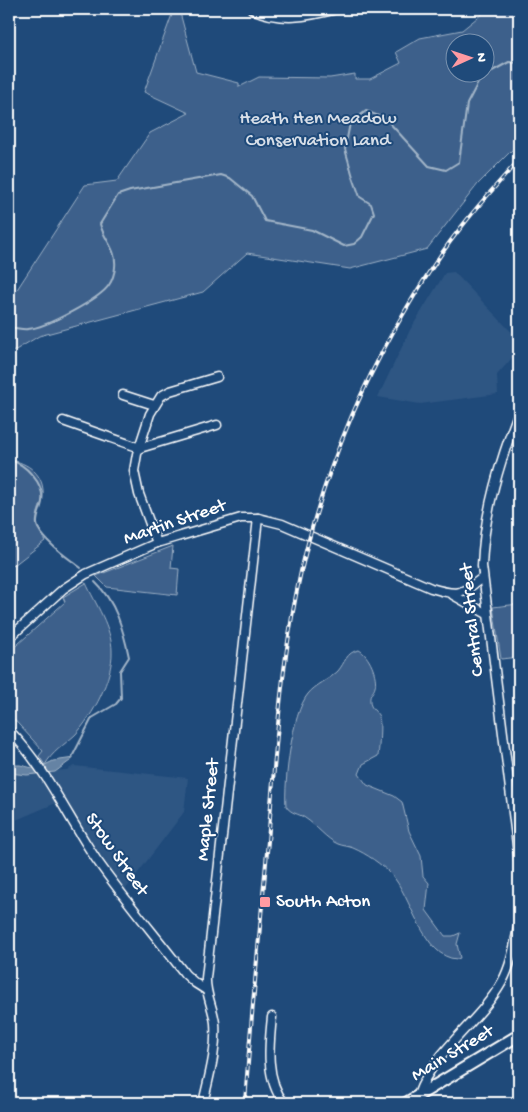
<svg xmlns="http://www.w3.org/2000/svg" width="528" height="1112" font-family="'Gochi Hand',sans-serif">
	<style>
		.built { fill: #2e5683 }
		.green { fill: #3c618b; stroke: #9eb0c5; fill-rule: evenodd }
		.water { fill: #6583a4; stroke: #a3b5c8 }
		.lines { fill: none; stroke-linecap: round; stroke-linejoin: round }
		.stream { stroke: #a3b5c8; stroke-width: 2 }
		.minor-casing { stroke: #fff; stroke-width: 11 }
		.major-casing { stroke: #fff; stroke-width: 14 }
		.minor { stroke: #1f4a7a; stroke-width: 8 }
		.major { stroke: #1f4a7a; stroke-width: 10 }
		.rail-casing { stroke: #fff; stroke-width: 4 }
		.rail { stroke: #1f4a7a; stroke-width: 2; stroke-dasharray: 5.5; stroke-linecap: butt }
		.poi-dot { fill: #ff9aa2; stroke: #1f4a7a; stroke-width: 2 }
		.labels { text-anchor: middle; dominant-baseline: central; stroke-width: 4; stroke-linejoin: round; paint-order: stroke }
		.park-label { font-size: 19px; fill: #d8dfe8; stroke: #1f4a7a }
		.street-label { font-size: 19px; fill: #fff; stroke: #1f4a7a }
		.poi-label { font-size: 19px; fill: #fff; stroke: #1f4a7a; text-anchor: start }
	</style>
	<rect width="100%" height="100%" fill="#1f4a7a"/>
	<filter id="ink" filterUnits="userSpaceOnUse"><feTurbulence type="fractalNoise" baseFrequency=".02" numOctaves="2"/><feDisplacementMap in="SourceGraphic" scale="10" xChannelSelector="R" yChannelSelector="G"/><feConvolveMatrix kernelMatrix="1 2 1 2 8 2 1 2 1" color-interpolation-filters="sRGB"/></filter>
	<g filter="url(#ink)">
		<g class="built">
			<polygon points="454,272 519,340 519,350 497,375 498,394 420,404 378,397 410,330 445,273"/>
			<polygon points="74,766 188,778 184,812 125,890 81,826 47,771 67,770"/>
			<polygon points="14,773 38,774 56,803 9,823 9,775"/>
		</g>
		<g class="green">
			<path d="M 174,9 L 179,9 L 196,72 L 239,83 L 239,87 L 259,77 L 330,78 L 355,74 L 355,79 L 370,79 L 401,63 L 396,52 L 420,38 L 462,30 L 488,9 L 519,9 L 519,143 L 478,184 L 427,249 L 350,269 L 247,253 L 203,292 L 39,336 L 9,354 L 9,296 L 16,291 L 85,185 L 117,181 L 150,133 L 189,113 L 144,92 ZM 486,42 L 486,72 L 456,72 L 456,42 Z"/>
			<path d="M 9,460 C 28,462 45,475 43,496 C 42,504 37,511 37,519 C 37,527 41,534 45,541 L 9,569 Z"/>
			<polygon points="173,546 171,568 179,569 177,595 107,587 96,576"/>
			<path d="M 86,583 C 95,603 112,628 112,651 C 113,678 93,716 75,735 C 64,745 52,752 45,765 L 39,756 L 43,751 L 9,714 L 9,652 L 65,602 L 63,597 Z"/>
			<polygon points="519,604 519,657 501,659 493,607"/>
			<path d="M 359,650 C 369,655 378,676 375,687 C 374,692 369,694 370,701 C 370,709 377,711 379,717 C 381,722 379,750 378,756 L 363,764 L 359,774 L 367,785 L 394,796 L 402,802 L 409,831 L 421,856 L 423,876 L 429,883 L 426,910 L 445,936 L 453,936 L 460,933 L 457,944 L 460,958 L 457,959 C 423,958 411,895 391,874 C 381,864 367,854 353,848 C 348,846 343,846 338,844 C 326,839 316,825 305,818 C 298,813 291,814 286,806 C 284,782 292,713 308,694 C 316,684 329,680 338,671 C 345,663 346,652 359,650 Z"/>
		</g>
		<polygon class="water" points="74,758 55,772 27,775 9,773 9,765 20,765 37,769 53,761"/>
		<g class="lines">
			<g class="stream">
				<path d="M 9,328 C 16,327 21,330 28,329 C 45,328 100,299 109,285 C 112,281 115,272 115,267 C 117,249 104,240 100,224 L 118,195 L 130,191 L 221,175 L 230,178 L 252,196 L 265,221 L 312,230 L 344,246 L 354,244 L 362,237 L 374,213 L 371,204 L 360,197 L 353,177 L 345,149 L 350,123 L 366,111 L 386,119 L 429,166 L 446,170 L 459,162 L 467,104 L 481,77 L 509,62 L 519,63"/>
				<path d="M 9,460 C 25,463 45,484 42,502 C 41,510 34,521 38,528 C 47,544 67,557 81,568"/>
				<path d="M 71,759 L 92,718 L 116,704 L 121,698 L 120,671 L 129,657 C 123,629 116,602 95,582"/>
			</g>
			<g class="minor-casing">
				<g id="minor">
					<path d="M 252,9 C 281,22 307,17 337,9"/>
					<polyline points="123,395 154,405"/>
					<path d="M 519,411 C 500,461 484,512 482,566 L 519,861"/>
					<polyline points="63,421 140,448"/>
					<polyline points="140,448 217,425"/>
					<polyline points="157,543 139,494 134,471 137,454 150,414 161,396 170,391 217,377"/>
					<polyline points="453,595 487,614"/>
					<path d="M 9,638 L 63,589 L 86,574 L 157,543 L 241,518 L 258,518 L 282,524 L 431,588 C 458,596 460,595 482,578"/>
					<path d="M 9,730 C 46,768 67,816 96,859 C 124,899 156,936 185,974 L 195,983 L 206,990"/>
					<path d="M 272,1017 C 269,1045 265,1079 284,1103"/>
					<path d="M 418,1095 C 434,1050 479,1023 502,982 C 512,964 515,942 519,923"/>
					<path d="M 203,1103 C 209,1077 217,1050 215,1023 C 213,1007 205,993 206,978 L 258,518"/>
				</g>
			</g>
			<g class="major-casing">
				<polyline id="major" points="406,1103 519,1035"/>
			</g>
			<use href="#minor" class="minor"/>
			<use href="#major" class="major"/>
			<g class="rail-casing">
				<path id="rail" d="M 245,1103 C 251,1016 260,929 268,841 C 275,759 280,676 296,595 C 320,473 371,356 442,253 C 465,220 492,190 519,160"/>
			</g>
			<use href="#rail" class="rail"/>
		</g>
	</g>
	<rect class="poi-dot" x="259" y="896" width="12" height="12" rx="2.5"/>
	<g class="labels">
		<g class="park-label">
			<text x="318" y="119">Heath Hen Meadow<tspan x="318" dy="22">Conservation Land</tspan></text>
		</g>
		<g class="street-label">
			<text transform="translate(175 523) rotate(-19)">Martin Street</text>
			<text transform="translate(473 620) rotate(-96)">Central Street</text>
			<text transform="translate(209 810) rotate(-84)">Maple Street</text>
			<text transform="translate(116 855) rotate(55)">Stow Street</text>
			<text transform="translate(453 1054) rotate(-31)">Main Street</text>
		</g>
		<g class="poi-label">
			<text x="276" y="902">South Acton</text>
		</g>
	</g>
	<rect width="528" height="1112" fill="none" stroke="#1f4a7a" stroke-width="30"/>
	<rect x="15" y="15" width="498" height="1082" fill="none" stroke="#fff" stroke-width="2" filter="url(#ink)"/>
	<g transform="translate(470 58) rotate(87)"><circle r="24" fill="#1f4a7a" stroke="#7992af"/>
	<path d="M0-4L9 19L0 12L-9 19Z" fill="#ff9aa2"/>
	<text y="-8" font-size="14" font-weight="bold" text-anchor="middle" fill="#ffffff">N</text>
	</g>
</svg>
